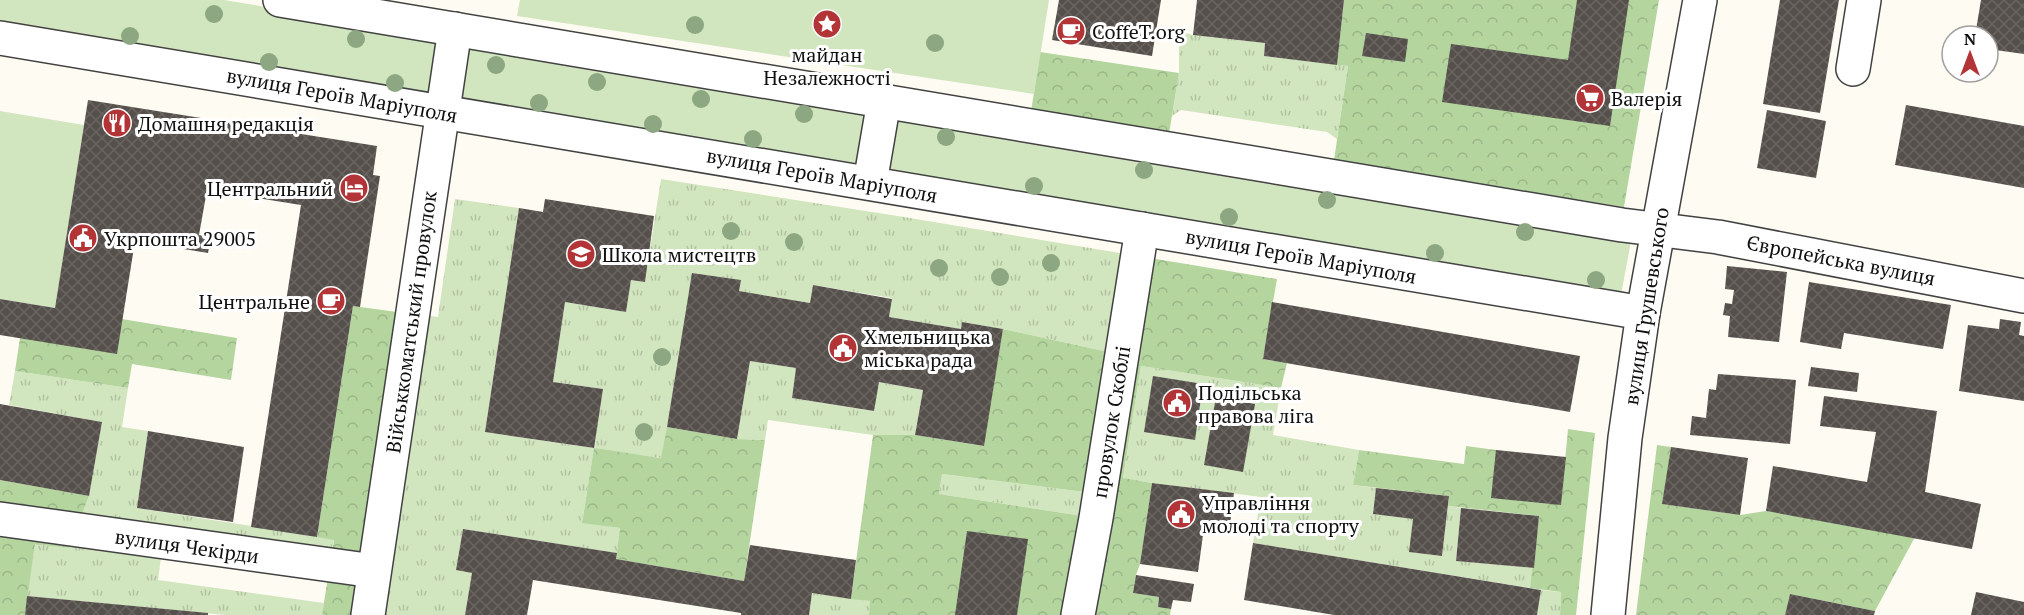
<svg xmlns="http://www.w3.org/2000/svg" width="2024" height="615" font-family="'PT Serif',serif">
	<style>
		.grass { fill: url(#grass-tufts) }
		.forest { fill: url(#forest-crowns); fill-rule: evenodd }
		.park { fill: #d1e5be }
		.building { fill: url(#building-cross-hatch) }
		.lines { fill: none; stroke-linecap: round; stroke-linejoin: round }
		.minor-casing { stroke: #424242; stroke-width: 36 }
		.minor { stroke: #fff; stroke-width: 33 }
		.tree { fill: #8ca781 }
		.labels { text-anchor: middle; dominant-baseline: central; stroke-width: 6; stroke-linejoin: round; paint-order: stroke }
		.poi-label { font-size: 20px; fill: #0f0f0f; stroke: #fff; text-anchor: start }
		.street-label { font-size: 20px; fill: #0f0f0f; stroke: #fff }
	</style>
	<defs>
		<pattern id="grass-tufts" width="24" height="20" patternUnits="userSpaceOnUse" patternTransform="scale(1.5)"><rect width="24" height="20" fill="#d1e5be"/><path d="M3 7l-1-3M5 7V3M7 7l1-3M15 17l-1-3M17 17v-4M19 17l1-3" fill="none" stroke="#b2c3a2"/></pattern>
		<pattern id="forest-crowns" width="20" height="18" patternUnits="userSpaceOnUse" patternTransform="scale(1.5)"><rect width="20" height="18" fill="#b5d59f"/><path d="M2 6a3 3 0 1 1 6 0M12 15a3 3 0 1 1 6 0" fill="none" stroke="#9ab688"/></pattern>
		<pattern id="building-cross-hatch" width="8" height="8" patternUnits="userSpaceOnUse" patternTransform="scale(1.5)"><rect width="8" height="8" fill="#56504c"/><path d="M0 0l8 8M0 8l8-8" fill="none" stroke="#696561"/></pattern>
	</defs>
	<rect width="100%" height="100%" fill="#fefcf2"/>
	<g class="grass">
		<polygon points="1179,31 1193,35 1265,43 1264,56 1348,66 1337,139 1327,132 1181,110 1172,116 1179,73"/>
		<polygon points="661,179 904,217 1138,256 1122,355 1003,329 962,322 961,329 889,317 892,298 813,285 810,303 739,291 740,280 693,273 662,458 594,449 582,522 620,528 617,553 463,529 456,570 472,573 465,615 389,615 369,611 412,314 438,317 455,199 519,208 485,432 593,448 603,389 553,382 565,302 626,312 631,280 645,281"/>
		<polygon points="750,361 796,368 792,398 873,411 879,382 923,390 915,435 873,435 768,420 765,440 737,439"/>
		<polygon points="1141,366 1281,388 1273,435 1359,450 1353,485 1376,488 1373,514 1413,519 1410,552 1442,556 1448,506 1461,508 1456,561 1534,568 1530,588 1253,543 1261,497 1123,479"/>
		<polygon points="15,371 128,388 122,427 148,431 137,508 334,539 329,566 163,543 158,580 324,603 322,615 225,615 27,596 35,543 69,548 89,496 102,422 9,405"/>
		<polygon points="942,474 1100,494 1096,518 939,494"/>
		<polygon points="1541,590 1561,592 1560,615 1537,615"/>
		<polygon points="812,593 871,601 869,615 809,615"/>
	</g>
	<g class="forest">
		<polygon points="1344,0 1659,0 1624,207 1334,160 1348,66 1337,65"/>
		<polygon points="1040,52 1179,73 1169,134 1031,112"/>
		<path d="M 1138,256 L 1277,279 L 1263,359 L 1287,363 L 1281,388 L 1141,366 L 1123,478 L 1152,483 L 1140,564 L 1136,575 L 1133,593 L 1159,597 L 1158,606 L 1171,609 L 1170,615 L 869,615 L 870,601 L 851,599 L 873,435 L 915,435 L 983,446 L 1003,329 L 1122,355 ZM 942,474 L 1100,494 L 1096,518 L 939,494 Z"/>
		<polygon points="353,306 412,314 369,611 389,615 322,615 334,540 317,537"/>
		<polygon points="122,319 237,338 231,380 132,364 128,388 15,371 20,338"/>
		<polygon points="667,427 737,439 765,440 744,581 616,559 620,528 582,523 594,448 661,458"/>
		<polygon points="1568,429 1595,433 1576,615 1560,615 1561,592 1530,588 1539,516 1448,506 1449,496 1353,485 1359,450 1464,464 1466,446 1496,450 1561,504"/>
		<polygon points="1657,445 1671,447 1663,504 1740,515 1766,511 1915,537 1875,611 1790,594 1785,615 1636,615"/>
		<polygon points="0,480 89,496 69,548 35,544 25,615 0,615"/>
	</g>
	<g class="park">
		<polygon points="0,0 224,0 1632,236 1620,300 0,28"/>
		<polygon points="520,0 1049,0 1034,94 517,16"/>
		<polygon points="0,111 84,125 55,308 0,299"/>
	</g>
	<g class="building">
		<polygon points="1059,0 1161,0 1152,56 1052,40"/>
		<polygon points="1197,0 1344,0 1337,65 1264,56 1265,43 1193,35"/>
		<polygon points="1577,0 1629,0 1610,126 1442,102 1451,44 1568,60"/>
		<polygon points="1780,0 1839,0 1820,113 1763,104"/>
		<polygon points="1981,0 2024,0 2024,54 1988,49 1988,36 1975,36"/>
		<polygon points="1366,33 1408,39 1405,62 1362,56"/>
		<polygon points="88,100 377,146 373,175 380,176 360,307 353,306 317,537 251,527 301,205 207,190 199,235 211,237 208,253 135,241 117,354 0,335 0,299 55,308"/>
		<polygon points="1906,105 2024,126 2024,188 1895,165"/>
		<polygon points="1767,110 1826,121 1816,178 1757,168"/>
		<polygon points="545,199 654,216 645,282 631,280 626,312 565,302 553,382 603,389 594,448 485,432 519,208 543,212"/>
		<polygon points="1727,266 1787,272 1779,342 1728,337 1730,316 1723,315 1725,303 1732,304 1734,290 1725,289"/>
		<polygon points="692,273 741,280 739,291 810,303 813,285 892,299 889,317 961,329 962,322 1003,329 984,446 915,435 923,390 879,382 874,411 792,398 796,368 750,361 737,439 667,427"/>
		<polygon points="1809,282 1951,305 1943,349 1844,333 1841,349 1800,342"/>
		<polygon points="1272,302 1580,356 1570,412 1263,359"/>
		<polygon points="2000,319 2021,322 2019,335 2024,336 2024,401 1959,391 1968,325 1999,329"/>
		<polygon points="1811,367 1859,373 1857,392 1808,386"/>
		<polygon points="1718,374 1796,380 1790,444 1690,435 1692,416 1706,418 1709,389 1716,390"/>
		<polygon points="1153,376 1203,384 1195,440 1144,432"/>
		<polygon points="1824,396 1937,411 1925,492 1981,504 1972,549 1766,511 1773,466 1867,482 1876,432 1820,426"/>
		<polygon points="1216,397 1255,404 1243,472 1204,465"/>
		<polygon points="0,404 102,422 89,496 0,480"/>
		<polygon points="148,431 244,447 233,522 137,508"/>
		<polygon points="1671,447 1748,458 1740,515 1662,504"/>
		<polygon points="1496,450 1566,457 1561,505 1491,498"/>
		<polygon points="1152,483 1234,493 1230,524 1205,520 1198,572 1140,564"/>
		<polygon points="1376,488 1449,496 1442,556 1409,552 1413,519 1373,514"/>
		<polygon points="1461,508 1539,516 1534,568 1456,561"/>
		<polygon points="463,529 617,553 616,559 744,581 750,545 856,560 851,599 812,593 809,615 741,615 741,613 533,580 527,615 465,615 472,573 456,570"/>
		<polygon points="967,531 1028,539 1017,615 955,615"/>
		<polygon points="1253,543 1541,590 1537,615 1334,615 1244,600"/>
		<polygon points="1136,575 1194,584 1191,602 1173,600 1171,609 1158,607 1159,597 1133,593"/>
		<polygon points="1976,592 2024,602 2024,615 1971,615"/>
		<polygon points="1790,594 1875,611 1874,615 1785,615"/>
		<polygon points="27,596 208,613 208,615 25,615"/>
	</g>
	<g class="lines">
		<g class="minor-casing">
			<g id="minor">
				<polyline points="280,0 1622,225 1718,237 2024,296"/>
				<polyline points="0,38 1643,313"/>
				<polyline points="1853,69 1864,0"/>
				<polyline points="870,183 884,101"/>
				<polyline points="0,519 374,571"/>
				<polyline points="368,615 455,29"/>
				<polyline points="1078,615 1096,518 1142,229"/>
				<polyline points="1608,615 1625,438 1643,313 1700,0"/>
			</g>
		</g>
		<use href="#minor" class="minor"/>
	</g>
	<g class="tree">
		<circle cx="214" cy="14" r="9"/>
		<circle cx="695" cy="25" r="9"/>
		<circle cx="130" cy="36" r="9"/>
		<circle cx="356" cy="39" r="9"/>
		<circle cx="935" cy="43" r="9"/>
		<circle cx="269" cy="62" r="9"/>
		<circle cx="496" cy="65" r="9"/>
		<circle cx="597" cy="82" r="9"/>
		<circle cx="395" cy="83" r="9"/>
		<circle cx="701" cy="99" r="9"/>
		<circle cx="539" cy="103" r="9"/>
		<circle cx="804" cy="114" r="9"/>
		<circle cx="653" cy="124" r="9"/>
		<circle cx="946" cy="137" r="9"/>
		<circle cx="753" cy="139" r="9"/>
		<circle cx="1144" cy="170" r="9"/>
		<circle cx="1034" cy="186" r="9"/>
		<circle cx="1327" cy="200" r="9"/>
		<circle cx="1229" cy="217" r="9"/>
		<circle cx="731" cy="231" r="9"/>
		<circle cx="1525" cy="232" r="9"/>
		<circle cx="794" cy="242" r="9"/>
		<circle cx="1435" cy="253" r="9"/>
		<circle cx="1051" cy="263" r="9"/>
		<circle cx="939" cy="268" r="9"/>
		<circle cx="1000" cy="277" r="9"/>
		<circle cx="1596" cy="280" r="9"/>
		<circle cx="662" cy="357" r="9"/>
		<circle cx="644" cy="432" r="9"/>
	</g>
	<defs>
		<g id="sight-disc" transform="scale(1.5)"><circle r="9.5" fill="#b23436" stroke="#fff"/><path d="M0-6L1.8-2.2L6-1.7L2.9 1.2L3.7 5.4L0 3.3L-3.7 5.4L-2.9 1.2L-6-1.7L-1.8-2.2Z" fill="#fff"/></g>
		<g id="cafe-disc" transform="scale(1.5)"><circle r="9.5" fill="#b23436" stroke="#fff"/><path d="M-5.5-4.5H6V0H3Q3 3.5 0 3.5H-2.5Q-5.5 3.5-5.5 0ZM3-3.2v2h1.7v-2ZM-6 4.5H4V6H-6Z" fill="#fff"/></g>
		<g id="supermarket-disc" transform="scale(1.5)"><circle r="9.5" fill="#b23436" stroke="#fff"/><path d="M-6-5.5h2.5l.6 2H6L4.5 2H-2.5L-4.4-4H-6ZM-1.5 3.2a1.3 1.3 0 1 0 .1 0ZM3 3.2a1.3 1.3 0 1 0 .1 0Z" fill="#fff"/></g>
		<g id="restaurant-disc" transform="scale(1.5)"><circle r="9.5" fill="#b23436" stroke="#fff"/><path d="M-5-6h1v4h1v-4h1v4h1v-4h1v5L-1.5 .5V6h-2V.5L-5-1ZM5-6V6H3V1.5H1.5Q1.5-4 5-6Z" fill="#fff"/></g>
		<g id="hotel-disc" transform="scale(1.5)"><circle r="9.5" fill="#b23436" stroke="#fff"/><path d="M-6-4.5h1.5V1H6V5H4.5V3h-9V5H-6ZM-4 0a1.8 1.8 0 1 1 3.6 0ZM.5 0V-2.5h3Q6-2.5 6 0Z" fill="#fff"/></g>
		<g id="civic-disc" transform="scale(1.5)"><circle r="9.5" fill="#b23436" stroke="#fff"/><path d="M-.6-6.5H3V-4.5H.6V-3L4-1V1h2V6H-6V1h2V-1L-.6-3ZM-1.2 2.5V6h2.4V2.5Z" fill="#fff"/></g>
		<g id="school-disc" transform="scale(1.5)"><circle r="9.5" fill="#b23436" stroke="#fff"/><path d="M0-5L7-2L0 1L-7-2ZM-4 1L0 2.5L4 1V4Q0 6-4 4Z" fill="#fff"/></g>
	</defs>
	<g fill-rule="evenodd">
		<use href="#sight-disc" x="827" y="24"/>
		<use href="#cafe-disc" x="1071" y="31"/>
		<use href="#supermarket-disc" x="1590" y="98"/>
		<use href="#restaurant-disc" x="117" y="123"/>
		<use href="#hotel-disc" x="354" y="188"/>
		<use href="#civic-disc" x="83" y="238"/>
		<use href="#school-disc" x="581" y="254"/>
		<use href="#cafe-disc" x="331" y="301"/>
		<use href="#civic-disc" x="843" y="348"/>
		<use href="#civic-disc" x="1177" y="403"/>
		<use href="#civic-disc" x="1181" y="514"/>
	</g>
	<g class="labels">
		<g class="poi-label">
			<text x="1092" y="31">CoffeT.org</text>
			<text x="827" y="54" text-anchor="middle">майдан<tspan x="827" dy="23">Незалежності</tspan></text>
			<text x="1611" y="98">Валерія</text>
			<text x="138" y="123">Домашня редакція</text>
			<text x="333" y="188" text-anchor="end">Центральний</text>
			<text x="104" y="238">Укрпошта 29005</text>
			<text x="602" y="254">Школа мистецтв</text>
			<text x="310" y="301" text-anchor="end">Центральне</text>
			<text x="864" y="336">Хмельницька<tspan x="864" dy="23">міська рада</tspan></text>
			<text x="1198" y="392">Подільська<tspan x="1198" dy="23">правова ліга</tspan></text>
			<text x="1202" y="502">Управління<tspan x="1202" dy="23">молоді та спорту</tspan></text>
		</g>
		<g class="street-label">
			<text transform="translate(342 95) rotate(10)">вулиця Героїв Маріуполя</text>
			<text transform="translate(822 175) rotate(10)">вулиця Героїв Маріуполя</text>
			<text transform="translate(1301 256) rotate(10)">вулиця Героїв Маріуполя</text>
			<text transform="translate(1841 260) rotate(11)">Європейська вулиця</text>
			<text transform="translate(1646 306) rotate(-81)">вулиця Грушевського</text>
			<text transform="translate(411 322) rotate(-82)">Військкоматський провулок</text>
			<text transform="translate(1111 422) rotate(-81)">провулок Скоблі</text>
			<text transform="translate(187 546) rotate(8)">вулиця Чекірди</text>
		</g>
	</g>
	<g transform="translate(1970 54)"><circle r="28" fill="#ffffff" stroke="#9f9f9f" stroke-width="1.5"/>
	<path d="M0-4.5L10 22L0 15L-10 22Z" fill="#b23436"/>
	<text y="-9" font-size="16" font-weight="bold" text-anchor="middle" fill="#0f0f0f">N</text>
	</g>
</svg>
